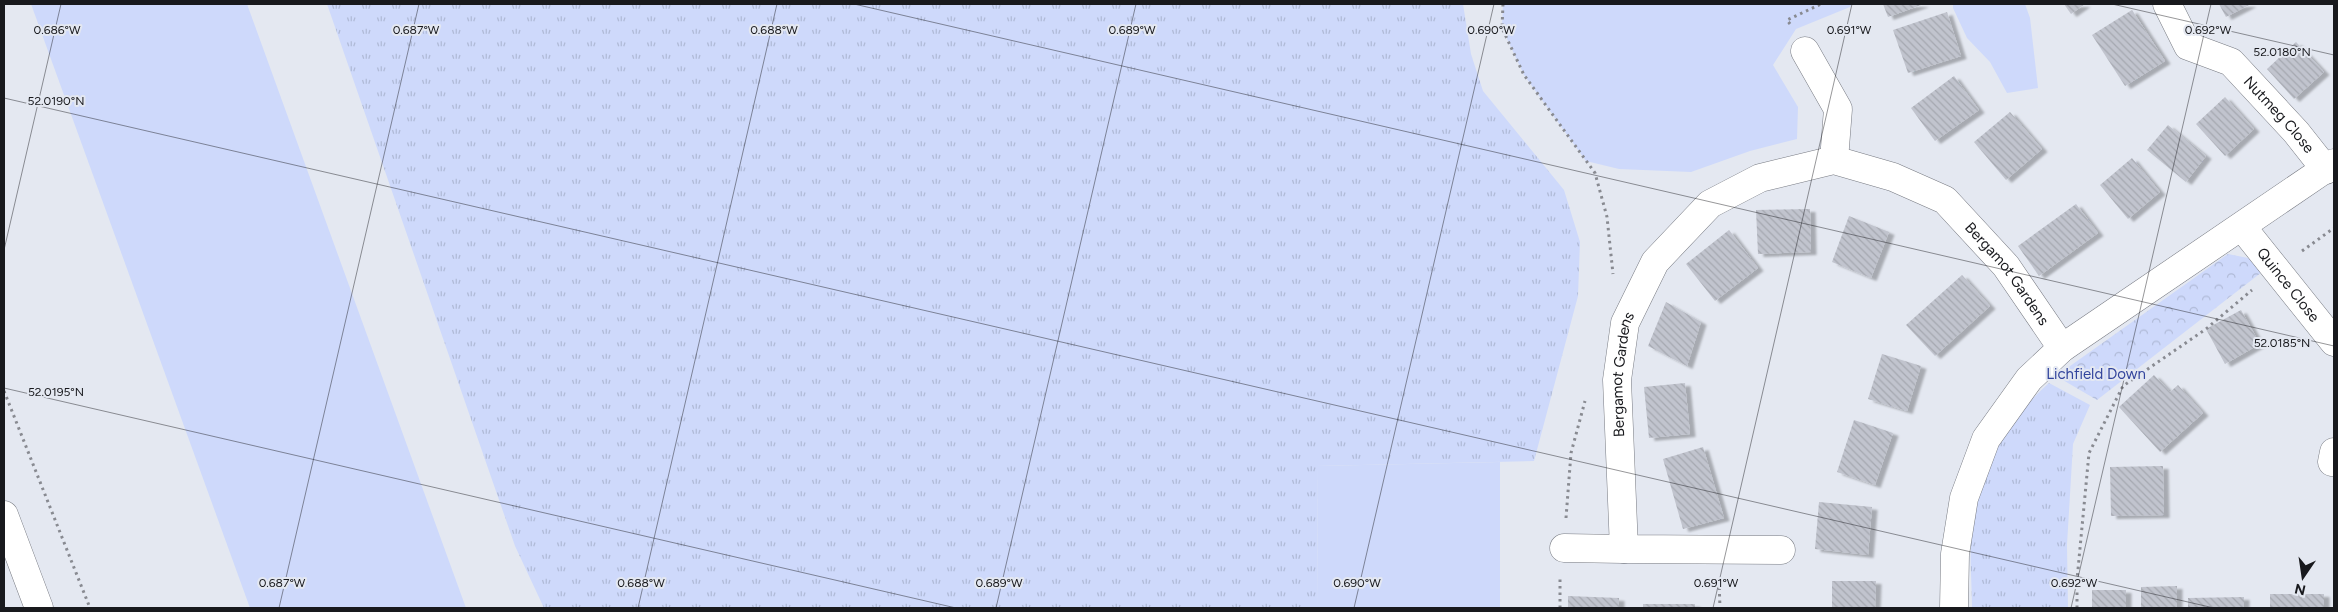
<svg xmlns="http://www.w3.org/2000/svg" width="2338" height="612" font-family="Figtree,sans-serif">
	<style>
		.green { fill: #ced9fb }
		.forest { fill: url(#forest-crowns) }
		.park { fill: url(#park-tufts) }
		.building { fill: url(#building-back-hatch); filter: url(#shadow) }
		.lines { fill: none; stroke-linecap: round; stroke-linejoin: round }
		.minor-casing { stroke: #777a82; stroke-width: 29 }
		.trunk-casing { stroke: #777a82; stroke-width: 29 }
		.path { stroke: #888a91; stroke-width: 3; stroke-dasharray: 2.5 4; stroke-linecap: butt }
		.minor { stroke: #fff; stroke-width: 28 }
		.trunk { stroke: #fff; stroke-width: 28 }
		.ticks { fill: none; stroke: #18191d; stroke-width: 1; stroke-opacity: 0.45 }
		.labels { text-anchor: middle; dominant-baseline: central; stroke-width: 4; stroke-linejoin: round; paint-order: stroke }
		.street-label { font-size: 15px; fill: #18191d; stroke: #e4e8f1 }
		.park-label { font-size: 15px; fill: #33459d; stroke: #e4e8f1 }
		.ticks-label { font-size: 12px; text-anchor: middle; fill: #18191d; stroke: #e4e8f1; stroke-width: 4; stroke-linejoin: round; paint-order: stroke }
	</style>
	<defs>
		<pattern id="forest-crowns" width="20" height="18" patternUnits="userSpaceOnUse" patternTransform="scale(1.25)"><rect width="20" height="18" fill="#ced9fb"/><path d="M2 6a3 3 0 1 1 6 0M12 15a3 3 0 1 1 6 0" fill="none" stroke="#b0bad7"/></pattern>
		<pattern id="park-tufts" width="24" height="20" patternUnits="userSpaceOnUse" patternTransform="scale(1.25)"><rect width="24" height="20" fill="#ced9fb"/><path d="M3 7l-1-3M5 7V3M7 7l1-3M15 17l-1-3M17 17v-4M19 17l1-3" fill="none" stroke="#b0bad7"/></pattern>
		<pattern id="building-back-hatch" width="6" height="6" patternUnits="userSpaceOnUse" patternTransform="scale(1.25)"><rect width="6" height="6" fill="#c1c4ce"/><path d="M-1 5l2 2M0 0l6 6M5-1l2 2" fill="none" stroke="#a5a8b0"/></pattern>
		<filter id="shadow"><feDropShadow dx="5.5" dy="3" stdDeviation="1" flood-color="#0004"/></filter>
	</defs>
	<rect width="100%" height="100%" fill="#e4e8f1"/>
	<g class="green">
		<polygon points="31,4 247,4 466,608 250,608"/>
		<polygon points="1503,4 1852,4 1850,7 1796,29 1773,65 1798,107 1797,139 1750,151 1691,172 1619,169 1586,161 1524,75 1502,28"/>
		<polygon points="1953,4 2025,4 2030,18 2038,88 2007,93 1990,62 1967,38 1953,8"/>
		<polygon points="1500,462 1500,608 1318,608 1317,466"/>
	</g>
	<polygon class="forest" points="2228,254 2248,258 2262,272 2097,400 2056,376"/>
	<g class="park">
		<polygon points="327,4 1463,4 1471,54 1483,91 1564,190 1580,242 1578,296 1534,461 1317,466 1318,608 544,608 515,546"/>
		<path d="M 2049,383 L 2090,405 L 2073,444 L 2067,545 L 2068,608 L 1972,608 C 1972,583 1969,557 1972,532 C 1976,475 2006,421 2049,383 Z"/>
	</g>
	<g class="building">
		<polygon points="1883,4 1924,4 1888,17"/>
		<polygon points="2064,4 2085,4 2071,14"/>
		<polygon points="2219,4 2251,4 2226,17"/>
		<polygon points="2132,10 2165,61 2125,86 2092,35"/>
		<polygon points="1947,12 1961,56 1908,73 1893,30"/>
		<polygon points="2296,42 2324,72 2294,99 2267,69"/>
		<polygon points="1954,76 1979,110 1935,141 1911,108"/>
		<polygon points="2225,97 2254,129 2225,156 2196,124"/>
		<polygon points="2010,112 2042,149 2006,180 1974,142"/>
		<polygon points="2168,125 2206,156 2186,182 2147,150"/>
		<polygon points="2132,158 2160,192 2128,219 2100,185"/>
		<polygon points="2076,204 2098,233 2039,276 2018,246"/>
		<polygon points="1810,209 1811,252 1758,254 1756,210"/>
		<polygon points="1849,216 1889,232 1871,278 1832,262"/>
		<polygon points="1729,230 1758,268 1715,301 1686,264"/>
		<polygon points="1962,275 1990,306 1935,356 1906,325"/>
		<polygon points="1666,302 1701,322 1687,366 1648,346"/>
		<polygon points="2241,310 2260,344 2225,364 2206,329"/>
		<polygon points="1882,354 1921,366 1907,411 1868,399"/>
		<polygon points="2154,375 2170,392 2178,385 2203,413 2160,452 2119,407"/>
		<polygon points="1685,383 1690,434 1649,438 1644,387"/>
		<polygon points="1854,420 1893,433 1875,485 1837,472"/>
		<polygon points="1703,447 1724,518 1683,529 1663,459"/>
		<polygon points="2163,466 2164,515 2111,516 2110,467"/>
		<polygon points="1819,502 1872,507 1868,555 1815,549"/>
		<polygon points="1832,581 1876,581 1875,608 1832,608"/>
		<polygon points="2177,586 2177,608 2141,608 2141,587"/>
		<rect x="2092" y="590" width="34" height="18"/>
		<rect x="2270" y="594" width="54" height="14"/>
		<polygon points="1568,596 1619,598 1619,608 1568,608"/>
		<polygon points="2244,597 2244,608 2188,608 2188,598"/>
		<rect x="1643" y="604" width="52" height="4"/>
	</g>
	<g class="lines">
		<g class="minor-casing">
			<g id="minor">
				<path id="s1" d="M 2167,4 L 2188,46 L 2231,62 L 2296,132 L 2326,170"/>
				<polyline points="1805,51 1838,109 1834,160"/>
				<path id="s2" d="M 2242,227 L 2334,342"/>
				<polyline points="2332,462 2334,452"/>
				<polyline points="1564,548 1624,549"/>
				<path id="s3" d="M 1781,550 L 1624,549 L 1617,380 L 1625,323 L 1655,262 L 1710,204 L 1760,178 L 1834,160 L 1893,177 L 1945,200 L 2006,266 L 2062,348"/>
				<polyline points="1954,608 1955,554 1964,498 1986,439 2029,379 2062,348 2334,163"/>
			</g>
		</g>
		<g class="trunk-casing">
			<polyline id="trunk" points="4,515 39,608"/>
		</g>
		<g class="path">
			<polyline points="1503,4 1502,28 1524,75 1595,173 1607,217 1613,274"/>
			<polyline points="1790,24 1787,20 1821,4"/>
			<polyline points="2302,251 2334,228"/>
			<polyline points="4,391 90,608"/>
			<polyline points="1566,518 1571,453 1585,401"/>
			<polyline points="1719,581 1720,608"/>
			<polyline points="1560,608 1560,579"/>
			<polyline points="2077,608 2077,580 2089,453 2123,386 2206,329 2252,290"/>
		</g>
		<use href="#minor" class="minor"/>
		<use href="#trunk" class="trunk"/>
	</g>
	<path class="ticks" d="M 854,4 L 2334,346M 2112,4 L 2334,55M 4,98 L 2214,608M 4,250 L 61,4M 4,388 L 956,608M 279,608 L 419,4M 638,608 L 777,4M 996,608 L 1136,4M 1354,608 L 1494,4M 1713,608 L 1852,4M 2071,608 L 2211,4"/>
	<g class="labels">
		<g class="street-label">
			<text stroke="none"><textPath href="#s1" startOffset="164">Nutmeg Close</textPath></text>
			<text stroke="none"><textPath href="#s3" startOffset="879">Bergamot Gardens</textPath></text>
			<text stroke="none"><textPath href="#s2" startOffset="74">Quince Close</textPath></text>
			<text stroke="none"><textPath href="#s3" startOffset="332">Bergamot Gardens</textPath></text>
		</g>
		<g class="park-label">
			<text x="2096" y="374">Lichfield Down</text>
		</g>
	</g>
	<g class="ticks-label">
		<text x="57" y="34">0.686°W</text>
		<text x="416" y="34">0.687°W</text>
		<text x="774" y="34">0.688°W</text>
		<text x="1132" y="34">0.689°W</text>
		<text x="1491" y="34">0.690°W</text>
		<text x="1849" y="34">0.691°W</text>
		<text x="2208" y="34">0.692°W</text>
		<text x="2282" y="56">52.0180°N</text>
		<text x="56" y="105">52.0190°N</text>
		<text x="2282" y="347">52.0185°N</text>
		<text x="56" y="396">52.0195°N</text>
		<text x="282" y="587">0.687°W</text>
		<text x="641" y="587">0.688°W</text>
		<text x="999" y="587">0.689°W</text>
		<text x="1357" y="587">0.690°W</text>
		<text x="1716" y="587">0.691°W</text>
		<text x="2074" y="587">0.692°W</text>
	</g>
	<rect width="2338" height="612" fill="none" stroke="#18191d" stroke-width="10"/>
	<g transform="translate(2303 577) rotate(193)" stroke="#e4e8f1" stroke-width="4" paint-order="stroke">
	<path d="M0-4L9 19L0 12L-9 19Z" fill="#18191d"/>
	<text y="-8" font-size="14" font-weight="bold" text-anchor="middle" fill="#18191d">N</text>
	</g>
</svg>
